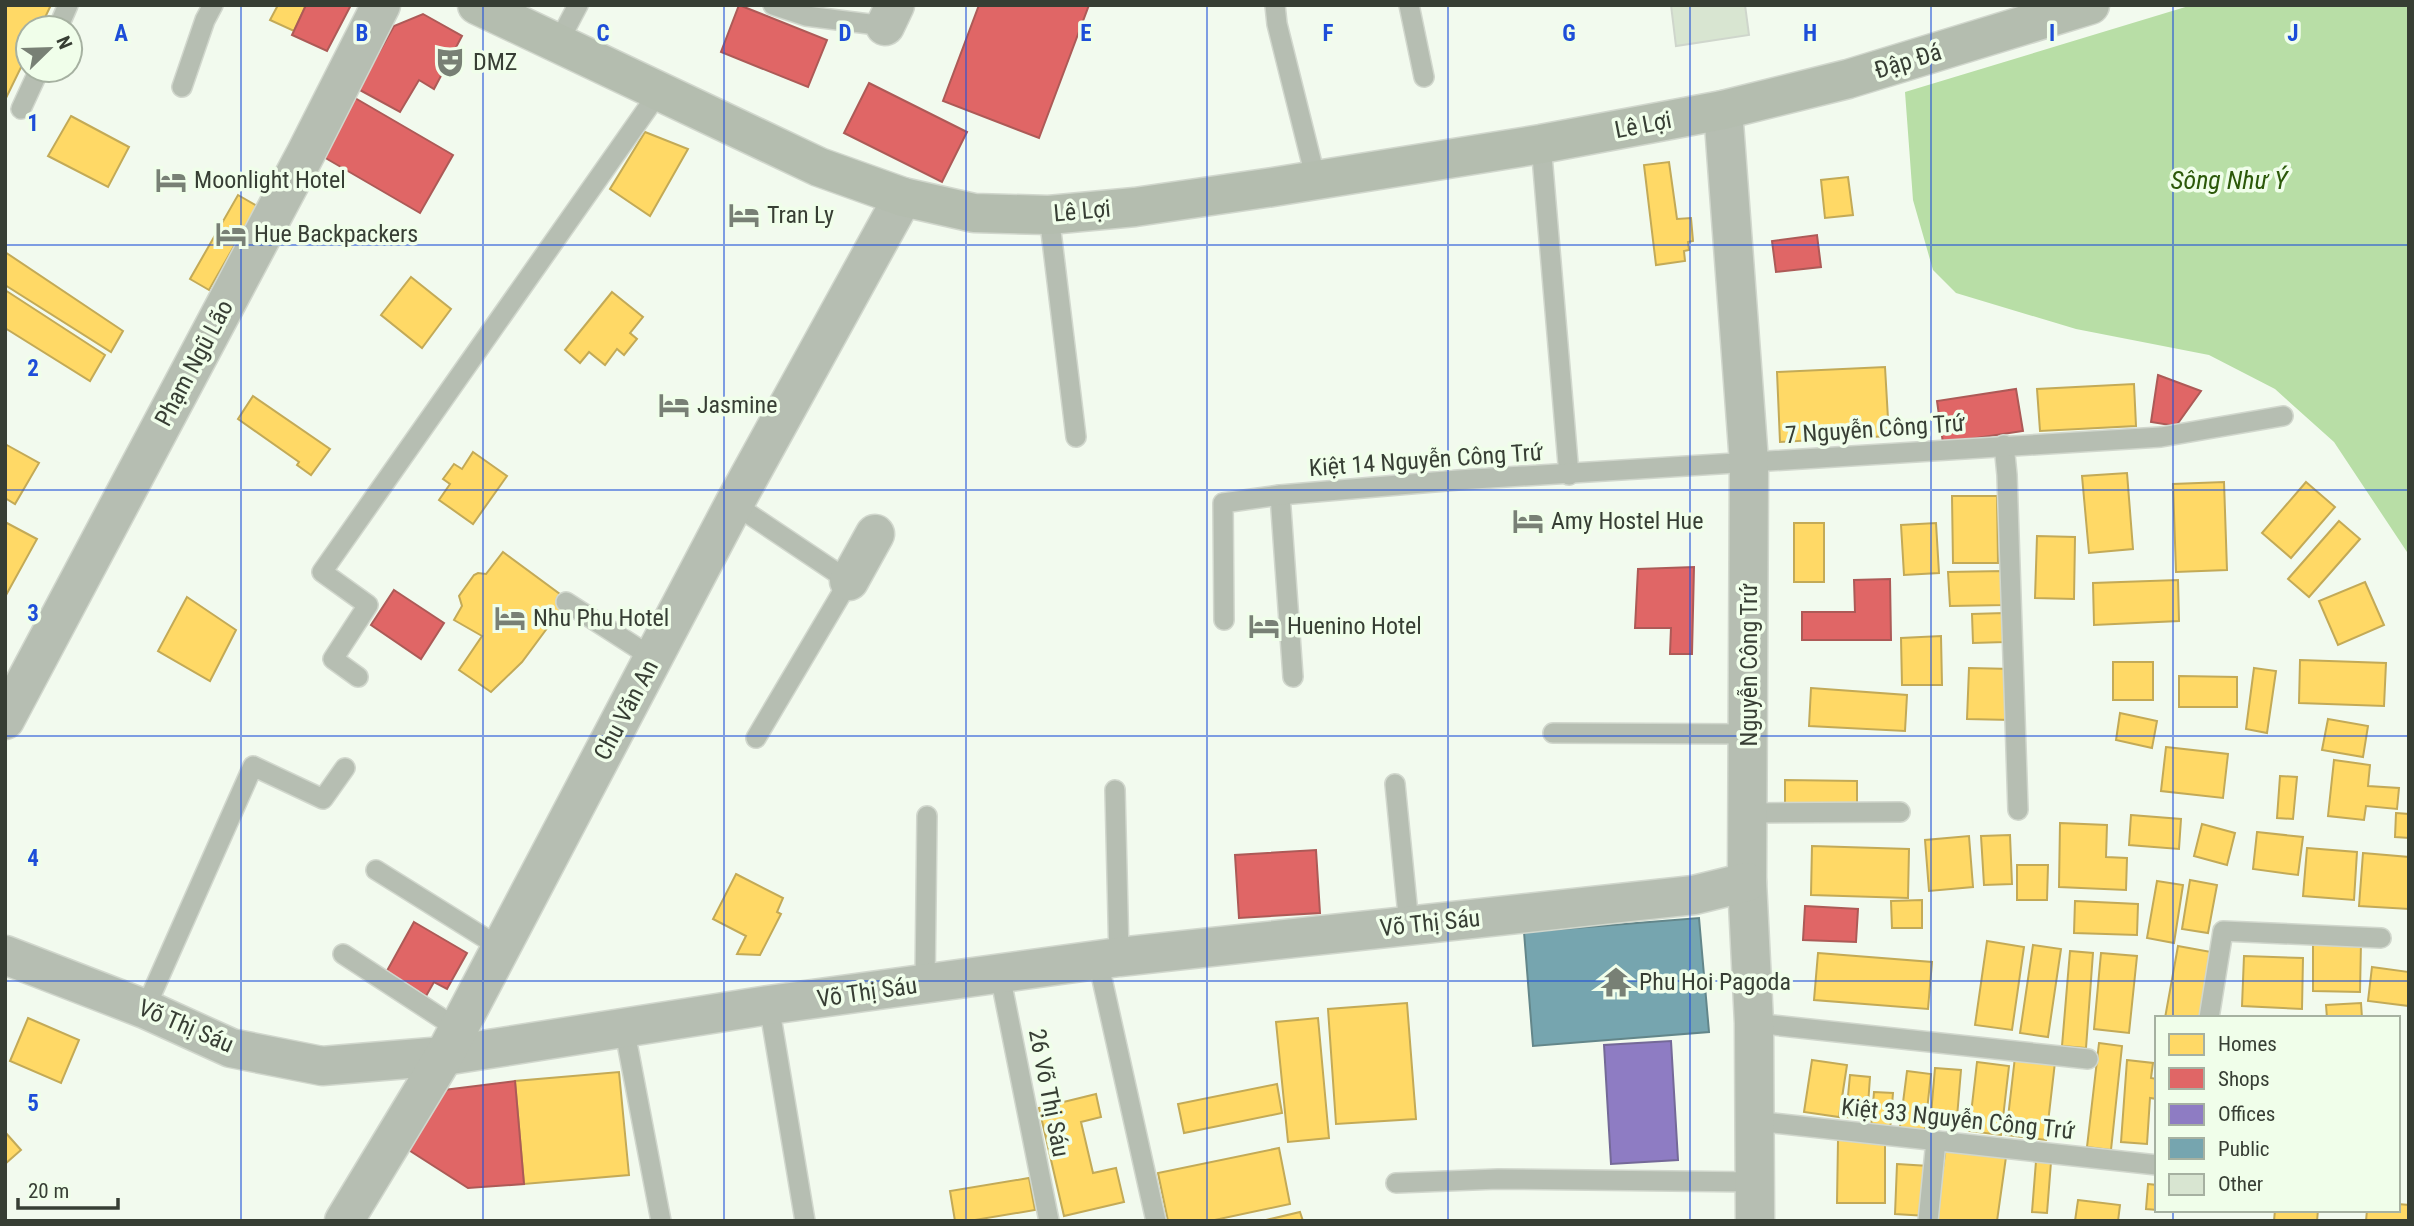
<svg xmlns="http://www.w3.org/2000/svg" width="2414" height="1226" font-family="'Roboto Condensed',sans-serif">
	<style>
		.water { fill: #b8dea6 }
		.homes { fill: #ffd966; stroke: #c3aa57; stroke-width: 2 }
		.shops { fill: #e06666; stroke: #ad5a57; stroke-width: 2 }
		.offices { fill: #8e7cc3; stroke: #746998; stroke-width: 2 }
		.public { fill: #76a5af; stroke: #63868a; stroke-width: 2 }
		.building { fill: #d8e5d1; stroke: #cfd6cc; stroke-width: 2 }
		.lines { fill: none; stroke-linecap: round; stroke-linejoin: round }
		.lane-casing { stroke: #d1d7cd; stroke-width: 22 }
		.street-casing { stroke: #d1d7cd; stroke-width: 41 }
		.secondary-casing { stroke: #d1d7cd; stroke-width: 41 }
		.lane { stroke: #b6beb2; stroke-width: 19 }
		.street { stroke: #b6beb2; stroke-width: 38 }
		.secondary { stroke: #b4bdaf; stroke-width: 38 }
		.grid { fill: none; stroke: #1d4ed8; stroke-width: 2; stroke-opacity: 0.55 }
		.labels { text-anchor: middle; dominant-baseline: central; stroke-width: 7; stroke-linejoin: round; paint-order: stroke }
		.street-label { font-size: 24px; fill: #373e34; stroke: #f0feea }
		.poi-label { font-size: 24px; fill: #373e34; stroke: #f0feea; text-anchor: start }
		.water-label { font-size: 26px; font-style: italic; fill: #2c590a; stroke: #f0feea }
		.grid-label { font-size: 23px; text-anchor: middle; font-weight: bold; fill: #1d4ed8; stroke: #f0feea; stroke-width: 7; stroke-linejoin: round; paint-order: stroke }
	</style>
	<rect width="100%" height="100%" fill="#f2faee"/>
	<polygon class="water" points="2192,5 2409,5 2409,555 2334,442 2275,389 2209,355 2076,329 1956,293 1933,270 1913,200 1905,92"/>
	<g class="homes">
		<polygon points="5,5 51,5 40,28 28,28 28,53 5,100"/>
		<polygon points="278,5 306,5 294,31 270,20"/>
		<polygon points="71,116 129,147 108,187 48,156"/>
		<polygon points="645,132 688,149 650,216 610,189"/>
		<polygon points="1669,162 1677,219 1691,218 1693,241 1688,242 1689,250 1684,251 1685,261 1656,265 1644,165"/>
		<polygon points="1848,177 1853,215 1825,218 1821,180"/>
		<polygon points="238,195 257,206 209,290 190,279"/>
		<polygon points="5,252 123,331 111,352 5,285"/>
		<polygon points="411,277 451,309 422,348 381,315"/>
		<polygon points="5,290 105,355 90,381 5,328"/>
		<polygon points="612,292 643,317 630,333 637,339 624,355 617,349 605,365 589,352 580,363 565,350"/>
		<polygon points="1885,367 1889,436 1780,442 1777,372"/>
		<polygon points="2134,384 2136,426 2040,431 2037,389"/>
		<polygon points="253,396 330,449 311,475 297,465 299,462 238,419"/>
		<polygon points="5,444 39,463 15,504 5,498"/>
		<polygon points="473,452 507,476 473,524 439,500 450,484 443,479 454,464 462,469"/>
		<polygon points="2127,473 2133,549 2089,553 2082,476"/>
		<polygon points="2224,482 2227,570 2176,572 2173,484"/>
		<polygon points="2306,482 2335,507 2291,558 2262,533"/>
		<polygon points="1952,496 1997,496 1998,563 1953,563"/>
		<polygon points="2339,521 2360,539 2309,597 2288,579"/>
		<polygon points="5,522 37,539 5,597"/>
		<rect x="1794" y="523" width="30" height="59"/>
		<polygon points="1936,523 1939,573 1904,575 1901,525"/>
		<polygon points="2037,536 2075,537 2074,599 2035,598"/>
		<polygon points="503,552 568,600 522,662 491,692 459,670 482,636 454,620 462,606 459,596 474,575 478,573 486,574"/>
		<polygon points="2003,571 2005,605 1950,606 1948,572"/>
		<polygon points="2178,580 2179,621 2094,625 2093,583"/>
		<polygon points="2365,582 2384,625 2338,645 2319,601"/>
		<polygon points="187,597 236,630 210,681 158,651"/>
		<polygon points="2004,613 2005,642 1973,643 1972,614"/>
		<polygon points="1941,636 1942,685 1902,685 1901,638"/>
		<polygon points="2300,660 2386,663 2384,706 2299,703"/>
		<rect x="2113" y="662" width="40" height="38"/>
		<polygon points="1969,668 2012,669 2011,720 1967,719"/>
		<polygon points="2254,668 2276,671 2267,733 2246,729"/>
		<polygon points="2179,676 2237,677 2237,707 2179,707"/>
		<polygon points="1811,688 1907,695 1905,731 1809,726"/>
		<polygon points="2120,713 2157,721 2152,748 2116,740"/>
		<polygon points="2328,719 2368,726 2363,757 2322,750"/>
		<polygon points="2166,747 2228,754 2223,798 2161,791"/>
		<polygon points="2334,760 2370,765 2368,786 2399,788 2397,809 2366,806 2364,820 2328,816"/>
		<polygon points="2280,776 2297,777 2293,819 2277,818"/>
		<polygon points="1785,780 1857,781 1857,806 1785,805"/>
		<polygon points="2396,813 2409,814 2409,838 2395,837"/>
		<polygon points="2131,815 2181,819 2179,849 2129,845"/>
		<polygon points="2060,823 2107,825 2106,857 2127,858 2126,890 2059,887"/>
		<polygon points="2202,824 2235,833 2227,865 2194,856"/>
		<polygon points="2257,832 2303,837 2298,875 2253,869"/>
		<polygon points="2010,835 2012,884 1984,885 1981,836"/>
		<polygon points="1969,836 1973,887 1929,891 1925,840"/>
		<polygon points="1812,846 1909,849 1908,898 1811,895"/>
		<polygon points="2307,848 2357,852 2354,900 2303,896"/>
		<polygon points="2363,853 2409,857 2409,909 2359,906"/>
		<polygon points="2017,865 2048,865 2047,900 2017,900"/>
		<polygon points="736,874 783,898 777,912 781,914 760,955 737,954 746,936 713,919"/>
		<polygon points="2190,880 2217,885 2208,933 2182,929"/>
		<polygon points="2157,881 2183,885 2174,943 2147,938"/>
		<polygon points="1922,900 1922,928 1892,928 1891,901"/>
		<polygon points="2075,901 2138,904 2137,935 2074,933"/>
		<polygon points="1987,941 2024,947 2012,1030 1975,1025"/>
		<polygon points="2313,941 2361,942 2360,992 2313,991"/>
		<polygon points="2033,945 2061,949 2048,1037 2020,1033"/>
		<polygon points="2178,946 2222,954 2210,1018 2165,1018"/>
		<polygon points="2070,951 2093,953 2086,1048 2062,1046"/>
		<polygon points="1818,953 1932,962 1928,1009 1814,1000"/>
		<polygon points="2101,953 2137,956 2129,1033 2094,1029"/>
		<polygon points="2244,956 2303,958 2302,1009 2242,1006"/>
		<polygon points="2372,967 2409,972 2409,1006 2368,1001"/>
		<polygon points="1407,1003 1416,1119 1336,1124 1328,1009"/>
		<polygon points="2361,1003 2362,1018 2327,1018 2326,1005"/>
		<polygon points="28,1018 79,1040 61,1083 10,1061"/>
		<polygon points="1318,1018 1329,1138 1288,1142 1276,1022"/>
		<polygon points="2099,1043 2122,1046 2111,1150 2087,1147"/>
		<polygon points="2015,1057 2055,1062 2046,1140 2006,1135"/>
		<polygon points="1812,1060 1847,1065 1839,1117 1804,1112"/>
		<polygon points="2127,1060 2153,1063 2151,1078 2157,1079 2157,1099 2150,1098 2147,1144 2121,1142"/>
		<polygon points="1977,1062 2009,1066 2001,1135 1969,1131"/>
		<polygon points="1935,1068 1961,1070 1956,1129 1930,1126"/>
		<polygon points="1907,1071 1931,1074 1924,1137 1899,1134"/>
		<polygon points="619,1072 629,1175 524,1184 515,1081"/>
		<polygon points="1850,1075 1870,1077 1867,1119 1846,1117"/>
		<polygon points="1277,1084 1282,1113 1184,1133 1178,1104"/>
		<polygon points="1874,1092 1893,1093 1890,1130 1871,1129"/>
		<polygon points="1096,1094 1101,1117 1081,1122 1093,1173 1116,1168 1124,1202 1064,1216 1039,1108"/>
		<polygon points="5,1132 21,1150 5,1164"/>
		<polygon points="1838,1140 1885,1140 1885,1203 1837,1203"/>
		<polygon points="1946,1147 2006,1157 1997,1221 1935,1221"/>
		<polygon points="1279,1148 1290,1204 1210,1221 1168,1221 1158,1173"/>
		<polygon points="2036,1161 2051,1162 2047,1213 2032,1212"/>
		<polygon points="1897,1164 1929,1166 1927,1216 1895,1214"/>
		<polygon points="1029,1178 1035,1210 969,1221 955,1221 950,1191"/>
		<polygon points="2148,1184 2157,1185 2157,1210 2146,1209"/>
		<polygon points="2078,1200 2120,1205 2118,1221 2075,1221"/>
		<polygon points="2398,1204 2409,1205 2409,1221 2366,1221 2367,1210 2398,1210"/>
		<polygon points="2275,1210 2318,1210 2317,1221 2274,1221"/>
		<polygon points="1300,1212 1303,1221 1262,1221"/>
	</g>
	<g class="shops">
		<polygon points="306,5 351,5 327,51 292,35"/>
		<polygon points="739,5 827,40 808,87 721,52"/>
		<polygon points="979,5 1089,5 1039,138 943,101"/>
		<polygon points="423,14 462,36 434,89 419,80 400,112 358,89 394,26"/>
		<polygon points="869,83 967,132 942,182 844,133"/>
		<polygon points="355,98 453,155 420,213 322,156"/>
		<polygon points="1817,235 1821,267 1776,272 1772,241"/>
		<polygon points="2158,375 2201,391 2176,426 2151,422"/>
		<polygon points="2016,389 2023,431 1943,443 1937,401"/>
		<polygon points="1694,567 1692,654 1670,654 1671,628 1635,628 1638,569"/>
		<polygon points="1890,579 1891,640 1802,640 1802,612 1855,612 1854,580"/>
		<polygon points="394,590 444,623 421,659 371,625"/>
		<polygon points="1316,850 1320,913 1239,918 1235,855"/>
		<polygon points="1805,906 1858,909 1856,942 1803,940"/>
		<polygon points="414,922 467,953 447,989 434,982 426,996 420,992 417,997 383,978"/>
		<polygon points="515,1081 524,1184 468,1188 404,1147 444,1090"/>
	</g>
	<polygon class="offices" points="1671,1041 1678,1160 1611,1164 1604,1045"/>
	<polygon class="public" points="1699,918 1709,1032 1533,1046 1524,932"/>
	<polygon class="building" points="1671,5 1745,5 1749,35 1676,46"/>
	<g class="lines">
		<g class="lane-casing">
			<g id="lane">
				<polyline points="773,5 806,16 885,26"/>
				<polyline points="1275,5 1277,24 1316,180"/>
				<polyline points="1409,5 1424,77"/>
				<polyline points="58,28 68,5"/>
				<polyline points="558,43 578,5"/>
				<polyline points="182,87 205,20 213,5"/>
				<polyline points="21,109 39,70"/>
				<polyline points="1541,144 1569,475"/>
				<polyline points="1049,215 1076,437"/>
				<polyline points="2004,445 2007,475 2018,810"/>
				<polyline points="1280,495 1293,677"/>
				<polyline points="734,504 849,581 756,738"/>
				<polyline points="566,602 653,658"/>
				<polyline points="1224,620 1223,503 1280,495 1458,480 2161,437 2283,416"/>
				<polyline points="358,677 333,659 368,605 322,572 659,92"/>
				<polyline points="1553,733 1748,734"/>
				<polyline points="1395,784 1409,925"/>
				<polyline points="1115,790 1119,957"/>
				<polyline points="1749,813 1900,812"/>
				<polyline points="376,870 501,948"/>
				<polyline points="343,954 458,1029"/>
				<polyline points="1098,961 1156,1221"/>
				<polyline points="1000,975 1049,1221"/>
				<polyline points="925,984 927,816"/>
				<polyline points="769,1005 805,1221"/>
				<polyline points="145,1009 253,766 323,799 345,768"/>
				<polyline points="2209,1018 2223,931 2381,938"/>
				<polyline points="1754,1023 2088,1059"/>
				<polyline points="624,1027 661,1221"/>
				<polyline points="1755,1121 2157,1165"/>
				<polyline points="1396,1183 1498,1179 1755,1182"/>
				<polyline points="1928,1221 1936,1141"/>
			</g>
		</g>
		<g class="street-casing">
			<g id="street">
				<polyline points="885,26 895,5"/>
				<polyline points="1723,110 1749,462 1747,882 1754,1023 1755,1221"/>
				<polyline points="849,581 875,534"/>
				<polyline points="5,720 306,153 381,5"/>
				<polyline points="5,955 145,1009 231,1048 322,1066 444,1056 769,1005 1119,957 1694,895 1747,882"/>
				<polyline points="344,1221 444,1056 734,504 903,197"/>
			</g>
		</g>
		<g class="secondary-casing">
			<polyline id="secondary" points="477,5 819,167 903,197 974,213 1049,215 1135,207 1273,187 1541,144 1723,110 1848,79 2090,5"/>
		</g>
		<use href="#lane" class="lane"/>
		<use href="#street" class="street"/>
		<use href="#secondary" class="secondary"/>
	</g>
	<path class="grid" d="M 241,5 L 241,1221M 483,5 L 483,1221M 724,5 L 724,1221M 966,5 L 966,1221M 1207,5 L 1207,1221M 1448,5 L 1448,1221M 1690,5 L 1690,1221M 1931,5 L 1931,1221M 2173,5 L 2173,1018M 5,245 L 2409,245M 5,490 L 2409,490M 5,736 L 2409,736M 5,981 L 2409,981M 2173,1210 L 2173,1221"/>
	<defs>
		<g id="theatre-bare" transform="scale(2.415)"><path d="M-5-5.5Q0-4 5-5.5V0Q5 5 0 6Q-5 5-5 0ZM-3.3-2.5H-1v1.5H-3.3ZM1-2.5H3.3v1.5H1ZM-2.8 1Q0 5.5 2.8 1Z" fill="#788075" stroke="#f0feea" stroke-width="2.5" paint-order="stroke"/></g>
		<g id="hotel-bare" transform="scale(2.415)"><path d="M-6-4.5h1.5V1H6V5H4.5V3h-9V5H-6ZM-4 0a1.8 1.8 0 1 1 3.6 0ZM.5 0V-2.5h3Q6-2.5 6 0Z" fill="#788075" stroke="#f0feea" stroke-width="2.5" paint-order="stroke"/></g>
		<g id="temple-bare" transform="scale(2.415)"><path d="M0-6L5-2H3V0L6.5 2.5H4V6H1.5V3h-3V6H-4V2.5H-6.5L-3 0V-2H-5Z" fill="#788075" stroke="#f0feea" stroke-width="2.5" paint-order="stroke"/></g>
	</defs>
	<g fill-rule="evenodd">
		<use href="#theatre-bare" x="450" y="62"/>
		<use href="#hotel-bare" x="171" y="180"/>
		<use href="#hotel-bare" x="744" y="215"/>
		<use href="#hotel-bare" x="231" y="234"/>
		<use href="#hotel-bare" x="674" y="405"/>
		<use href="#hotel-bare" x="1528" y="521"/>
		<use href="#hotel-bare" x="510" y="618"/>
		<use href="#hotel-bare" x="1264" y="626"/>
		<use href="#temple-bare" x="1616" y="982"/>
	</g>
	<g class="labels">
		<g class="street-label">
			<text transform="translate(1908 61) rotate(-17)">Đập Đá</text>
			<text transform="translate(1643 125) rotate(-11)">Lê Lợi</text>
			<text transform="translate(1082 211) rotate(-5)">Lê Lợi</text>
			<text transform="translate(194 363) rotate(-62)">Phạm Ngũ Lão</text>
			<text transform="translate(1875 429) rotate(-4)">7 Nguyễn Công Trứ</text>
			<text transform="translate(1426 460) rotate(-4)">Kiệt 14 Nguyễn Công Trứ</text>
			<text transform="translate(1749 665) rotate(-90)">Nguyễn Công Trứ</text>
			<text transform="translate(626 710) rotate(-62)">Chu Văn An</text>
			<text transform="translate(1430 923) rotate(-6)">Võ Thị Sáu</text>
			<text transform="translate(867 992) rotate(-8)">Võ Thị Sáu</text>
			<text transform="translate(186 1026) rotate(23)">Võ Thị Sáu</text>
			<text transform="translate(1049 1093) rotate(79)">26 Võ Thị Sáu</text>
			<text transform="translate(1958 1119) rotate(6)">Kiệt 33 Nguyễn Công Trứ</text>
		</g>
		<g class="poi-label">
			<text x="473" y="62">DMZ</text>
			<text x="194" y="180">Moonlight Hotel</text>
			<text x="767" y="215">Tran Ly</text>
			<text x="254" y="234">Hue Backpackers</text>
			<text x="697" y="405">Jasmine</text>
			<text x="1551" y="521">Amy Hostel Hue</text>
			<text x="533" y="618">Nhu Phu Hotel</text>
			<text x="1287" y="626">Huenino Hotel</text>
			<text x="1639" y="982">Phu Hoi Pagoda</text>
		</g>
		<g class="water-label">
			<text x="2229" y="180">Sông Như Ý</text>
		</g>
	</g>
	<g class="grid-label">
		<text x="121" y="41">A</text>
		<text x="362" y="41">B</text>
		<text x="603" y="41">C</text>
		<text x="845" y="41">D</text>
		<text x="1086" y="41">E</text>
		<text x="1328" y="41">F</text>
		<text x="1569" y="41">G</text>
		<text x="1810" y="41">H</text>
		<text x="2052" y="41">I</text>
		<text x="2293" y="41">J</text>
		<text x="33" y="131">1</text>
		<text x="33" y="376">2</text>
		<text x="33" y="621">3</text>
		<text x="33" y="866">4</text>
		<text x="33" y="1111">5</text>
	</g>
	<rect width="2414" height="1226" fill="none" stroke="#373e34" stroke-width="14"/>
	<rect x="2155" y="1016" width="245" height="196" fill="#f0feea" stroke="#a6b1a1" stroke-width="2"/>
	<rect x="2169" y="1034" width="35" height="21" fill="#ffd966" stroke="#a6b1a1" stroke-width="2"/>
	<text x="2218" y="1051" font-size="21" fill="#373e34">Homes</text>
	<rect x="2169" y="1068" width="35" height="21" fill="#e06666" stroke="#a6b1a1" stroke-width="2"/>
	<text x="2218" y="1086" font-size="21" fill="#373e34">Shops</text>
	<rect x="2169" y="1104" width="35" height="21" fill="#8e7cc3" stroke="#a6b1a1" stroke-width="2"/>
	<text x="2218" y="1121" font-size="21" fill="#373e34">Offices</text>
	<rect x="2169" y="1138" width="35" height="21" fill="#76a5af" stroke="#a6b1a1" stroke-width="2"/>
	<text x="2218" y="1156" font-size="21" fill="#373e34">Public</text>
	<rect x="2169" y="1174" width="35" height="21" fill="#d8e5d1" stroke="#a6b1a1" stroke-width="2"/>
	<text x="2218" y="1191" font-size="21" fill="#373e34">Other</text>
	<g transform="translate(49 49) rotate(67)"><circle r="33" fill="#f0feea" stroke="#a6b1a1" stroke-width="2"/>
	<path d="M0-5L12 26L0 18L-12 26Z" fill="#788075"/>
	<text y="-10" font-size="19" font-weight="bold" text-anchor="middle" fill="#373e34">N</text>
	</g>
	<path d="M18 1198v10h100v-10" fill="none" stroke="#373e34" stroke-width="3.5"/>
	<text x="28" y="1198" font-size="21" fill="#373e34" stroke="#f0feea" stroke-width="5" paint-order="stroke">20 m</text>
</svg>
